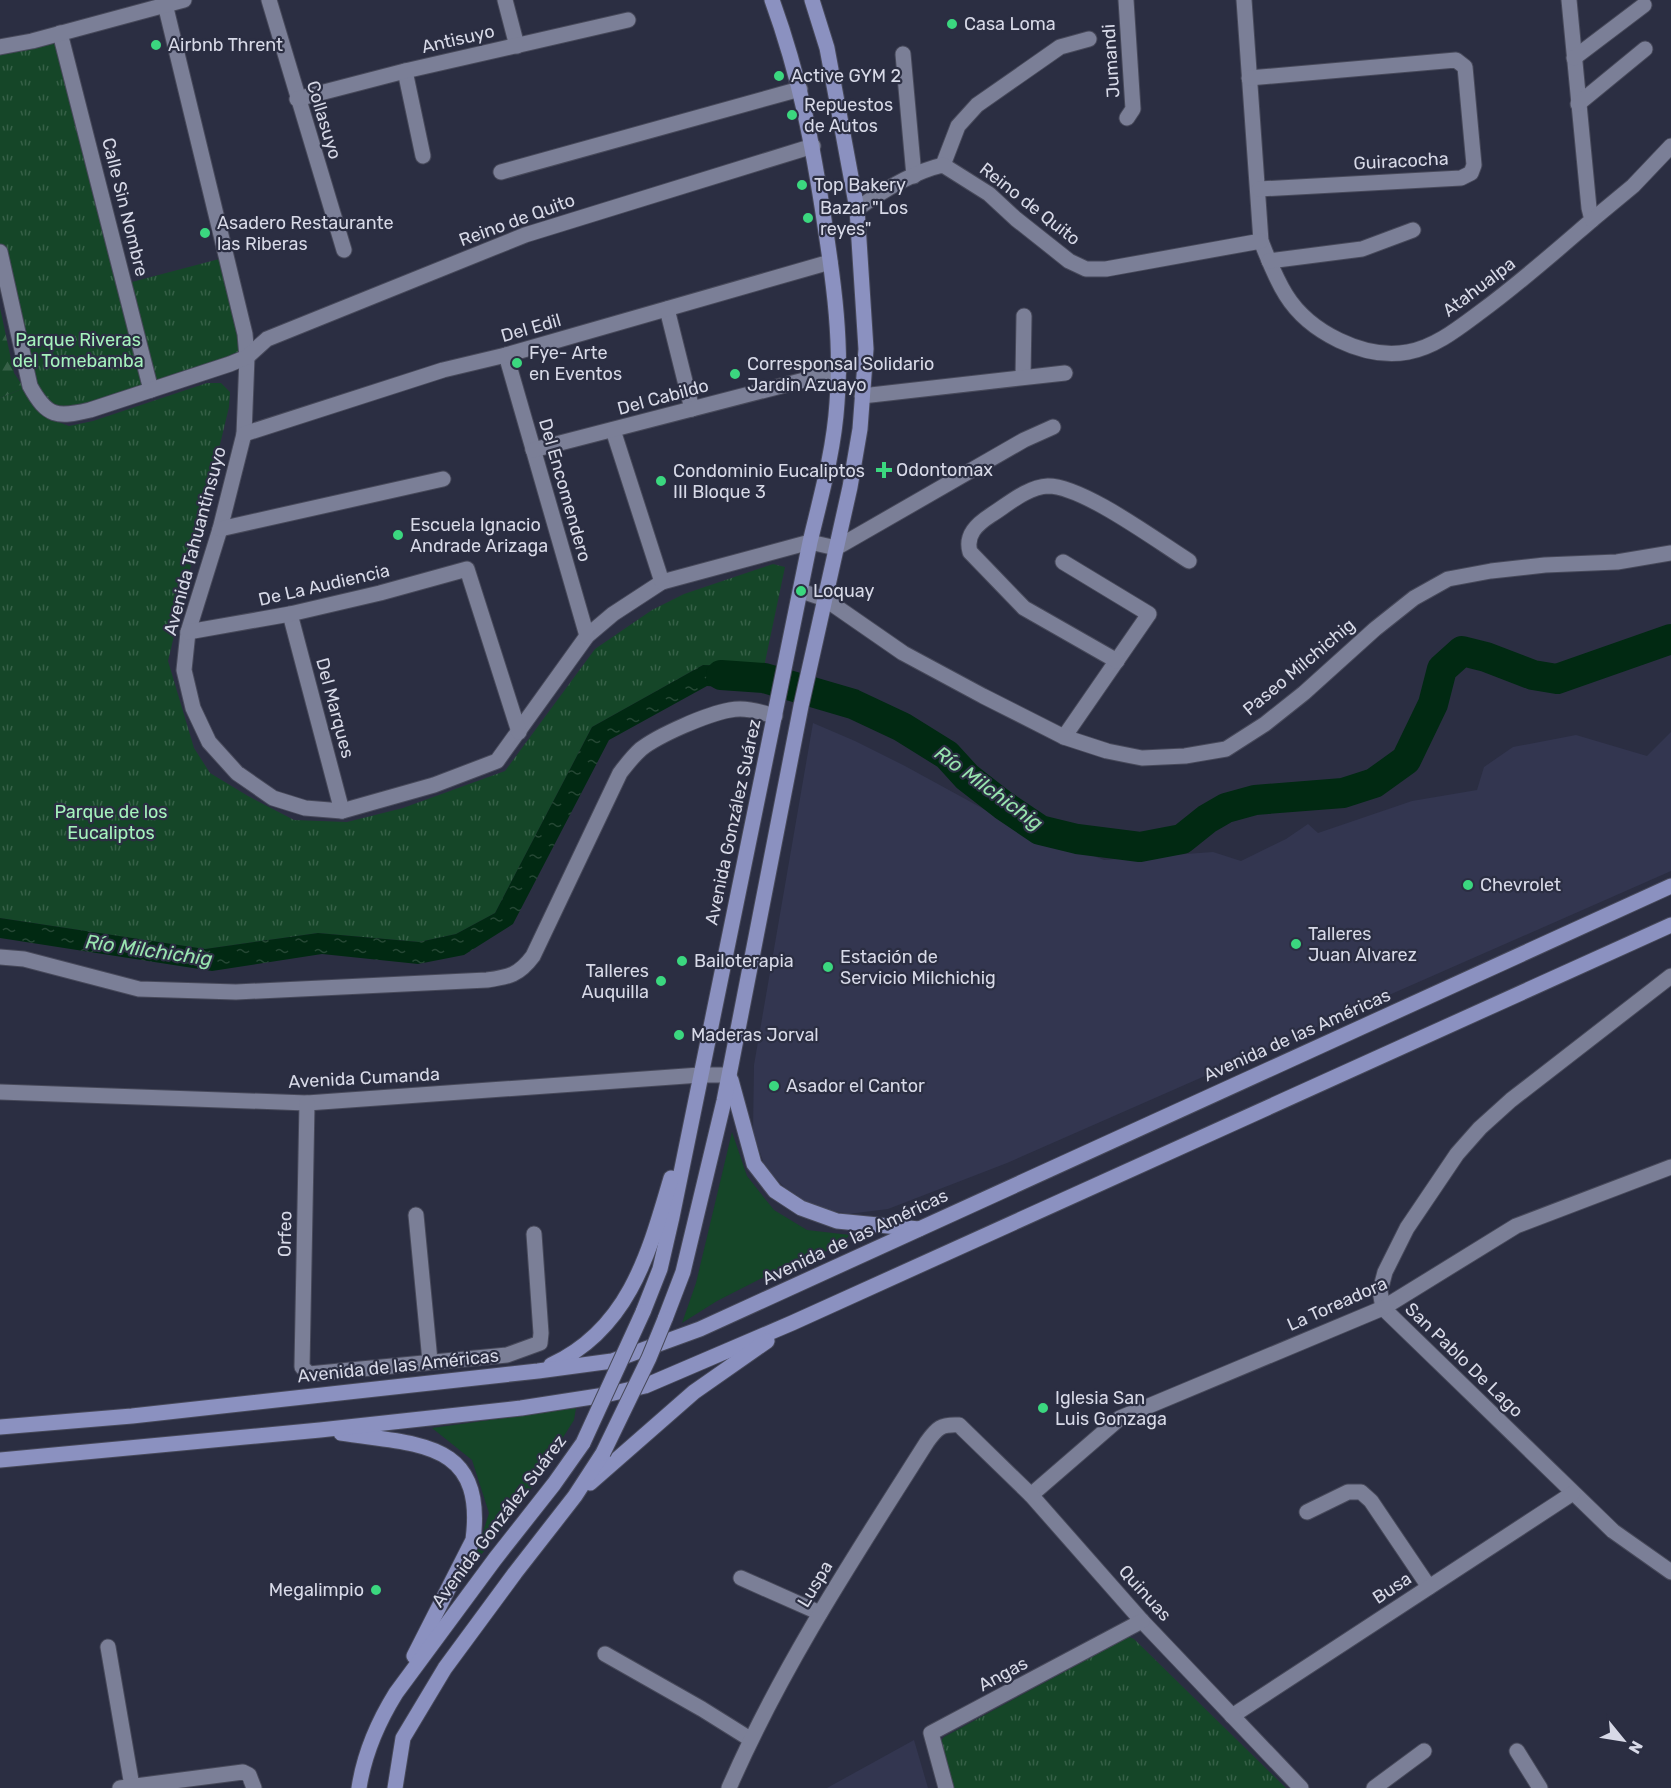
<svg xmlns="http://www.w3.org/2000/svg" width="1671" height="1788" font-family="Rubik,sans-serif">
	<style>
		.built { fill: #333650 }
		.grass { fill: #154628 }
		.forest { fill: url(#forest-firs) }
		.park { fill: url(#park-tufts) }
		.water { fill: url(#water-ripples) }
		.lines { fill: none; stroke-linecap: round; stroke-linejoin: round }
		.river { stroke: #012912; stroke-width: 30 }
		.minor-casing { stroke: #47495a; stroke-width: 17 }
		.major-casing { stroke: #47495a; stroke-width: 17 }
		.minor { stroke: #7b7f97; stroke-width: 15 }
		.major { stroke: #8b91c0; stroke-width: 15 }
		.major-bridge-casing { stroke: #47495a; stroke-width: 17; stroke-linecap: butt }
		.major-bridge { stroke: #8b91c0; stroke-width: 15 }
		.poi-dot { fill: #3bd77f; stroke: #2b2e42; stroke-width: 2 }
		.labels { text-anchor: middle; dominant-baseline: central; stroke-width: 4.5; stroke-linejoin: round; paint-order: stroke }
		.poi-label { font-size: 18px; fill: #d7d9e7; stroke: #2b2e42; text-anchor: start }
		.street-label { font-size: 18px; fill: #d7d9e7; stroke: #2b2e42 }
		.park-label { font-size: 18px; fill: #a5f3bd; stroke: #2b2e42 }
		.water-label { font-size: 20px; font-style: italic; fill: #98e5af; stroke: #2b2e42 }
	</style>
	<defs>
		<pattern id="forest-firs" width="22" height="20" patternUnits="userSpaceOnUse" patternTransform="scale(1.5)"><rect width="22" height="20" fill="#154628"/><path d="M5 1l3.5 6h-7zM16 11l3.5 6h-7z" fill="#366047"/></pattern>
		<pattern id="park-tufts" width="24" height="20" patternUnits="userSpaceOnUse" patternTransform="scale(1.5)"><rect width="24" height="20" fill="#154628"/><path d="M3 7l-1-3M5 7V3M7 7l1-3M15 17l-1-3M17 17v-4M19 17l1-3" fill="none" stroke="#366047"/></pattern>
		<pattern id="water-ripples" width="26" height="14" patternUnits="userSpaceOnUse" patternTransform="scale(1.5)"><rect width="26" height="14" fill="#012912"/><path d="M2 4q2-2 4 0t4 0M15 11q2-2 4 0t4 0" fill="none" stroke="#254734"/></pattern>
	</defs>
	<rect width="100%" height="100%" fill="#2b2e42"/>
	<g class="built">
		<polygon points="813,723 855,741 905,766 1011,824 1104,860 1213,852 1241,861 1286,839 1308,824 1318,833 1412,801 1477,790 1484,767 1513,747 1576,735 1647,756 1671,732 1671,871 1007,1163 888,1209 848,1214 812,1206 787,1190 765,1167 753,1132 754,1065"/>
		<polygon points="914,1740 928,1788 827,1788"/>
	</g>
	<g class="grass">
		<polygon points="732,1132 747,1176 774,1210 807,1230 850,1235 836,1247 770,1274 717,1301 682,1323 696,1283"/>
		<polygon points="576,1408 574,1420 519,1507 473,1565 489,1513 472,1460 432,1428"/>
	</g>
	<polygon class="forest" points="0,308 14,373 24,388 0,398"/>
	<g class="park">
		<polygon points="58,37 144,387 65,414 30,386 0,248 0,50"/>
		<polygon points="223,258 243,356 152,387 128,283"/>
		<polygon points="207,383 221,383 230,392 229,407 168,661 194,748 210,773 248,796 294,820 347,822 403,808 505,771 595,649 652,610 684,594 773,564 785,567 764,667 703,665 592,727 495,913 456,934 419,942 318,933 205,949 0,918 0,398 24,388 35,409 53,420 69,426 93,421"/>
		<polygon points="1129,1637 1134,1639 1286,1788 954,1788 941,1741 944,1737"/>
	</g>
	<polygon class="water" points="703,665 764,667 761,690 707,686 609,740 513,924 464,955 418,964 322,954 212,971 0,938 0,918 205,949 318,933 419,942 456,934 495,913 592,727"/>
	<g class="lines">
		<polyline class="river" points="721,675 764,678 853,704 902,727 947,755 967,777 1003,805 1040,830 1077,839 1140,847 1182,839 1207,819 1226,808 1255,800 1343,793 1374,783 1406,760 1433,704 1442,669 1462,651 1486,657 1533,675 1557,679 1671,639"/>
		<g class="minor-casing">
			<g id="minor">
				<polyline points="269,0 344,250"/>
				<polyline points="505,0 517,46"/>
				<polyline points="1126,0 1133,109 1127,118"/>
				<path d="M 1244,0 L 1261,241 C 1268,259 1276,279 1286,295 C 1309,332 1364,360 1408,352 C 1436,347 1460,327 1483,310 C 1521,282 1556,251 1592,220 L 1589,208 L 1569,0"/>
				<polyline points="165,4 245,334 247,357 244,434 220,529 188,632 184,670 193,708 209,742 237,773 273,798 305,808 342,811 434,785 497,761 587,636 613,614 662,582 810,542 836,548 1024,440 1053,427"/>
				<polyline points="60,33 151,390"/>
				<polyline points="0,47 32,41 184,0"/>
				<polyline points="903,54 914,176"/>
				<polyline points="1574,58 1644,5"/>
				<polyline points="405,71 423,156"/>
				<polyline points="1249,78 1456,60 1465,67 1474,165 1471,173 1461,178 1259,189"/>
				<polyline points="297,99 405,71 628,20"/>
				<polyline points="1578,104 1645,49"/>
				<polyline points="943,165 958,126 977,105 1060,47 1089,39"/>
				<polyline points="501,172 800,89"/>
				<path d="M 857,209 C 882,191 912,172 943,165 L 989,194 L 1016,219 L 1069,261 L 1086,269 L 1106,269 L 1261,241"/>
				<polyline points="1592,220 1633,186 1671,146"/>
				<path d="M 0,252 L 30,386 C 47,417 57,418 90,410 L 230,364 L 247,357 L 267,339 L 525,235 L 813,146"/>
				<polyline points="1269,261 1362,249 1413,230"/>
				<polyline points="667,309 692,409"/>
				<polyline points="506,355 587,636"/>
				<polyline points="1023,377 1024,316"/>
				<polyline points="862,396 1065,373"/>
				<polyline points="613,430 662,582"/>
				<polyline points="244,434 443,370 506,355 830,262"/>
				<polyline points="533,450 839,371"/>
				<polyline points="220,529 443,479"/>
				<polyline points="1063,562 1149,614 1064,737"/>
				<polyline points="801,591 825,599 903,653 983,696 1064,737 1107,751 1142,758 1185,756 1226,749 1265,724 1304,693 1375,629 1414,598 1448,579 1491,571 1545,565 1617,562 1671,553"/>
				<polyline points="290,614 342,811"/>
				<polyline points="188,632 290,614 380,593 467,569 519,732"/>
				<path d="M 1117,661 L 1024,608 L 970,552 C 965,535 977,524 991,515 C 1007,505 1027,487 1048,486 C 1083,486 1157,541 1189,561"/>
				<path d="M 0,957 L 24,959 L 139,989 L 236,992 L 487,980 C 509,977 519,975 533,956 L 620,773 C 627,764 633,756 641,749 C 659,735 707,714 730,710 C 746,707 760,712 775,716"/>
				<polyline points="1671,976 1511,1100 1480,1128 1457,1154 1407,1228 1385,1272 1380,1291 1383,1308 1613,1531 1671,1572"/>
				<polyline points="0,1092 307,1103 700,1075 729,1075"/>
				<polyline points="307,1103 302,1367 309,1374 507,1355 540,1343 541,1333 534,1234"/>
				<polyline points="416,1215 430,1361"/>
				<polyline points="1031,1495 1120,1418 1383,1308 1516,1226 1671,1167"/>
				<polyline points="1307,1512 1348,1492 1361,1492 1371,1501 1429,1587"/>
				<polyline points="741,1578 820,1613"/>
				<polyline points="108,1647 132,1786"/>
				<polyline points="605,1654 702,1709 750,1739"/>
				<polyline points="1232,1716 1573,1493"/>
				<polyline points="1517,1751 1540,1788"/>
				<polyline points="120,1788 243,1772 249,1775 254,1788"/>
				<path d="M 729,1788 C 782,1666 856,1554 927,1442 C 937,1428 941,1424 959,1425 L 1031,1495 L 1142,1621 L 1301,1788"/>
				<polyline points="946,1788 931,1733 1142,1621"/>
				<polyline points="1374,1788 1424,1751"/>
			</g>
		</g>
		<g class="major-casing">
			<g id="major">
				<polyline points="731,1080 754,1164 775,1191 801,1208 837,1221 919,1229"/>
				<path d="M 643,1312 L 660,1269 L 672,1217 L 810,542 C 821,496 834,450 837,403 C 842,344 834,284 825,226 C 813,146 800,77 772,0"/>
				<polyline points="665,1319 683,1272 724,1101 801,706 850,487 860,429 866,349 857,209 827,48 812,0"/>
				<path d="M 551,1365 C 629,1329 649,1253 671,1178"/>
				<polyline points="0,1427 132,1416 538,1371 612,1361 700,1329 1671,886"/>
				<path d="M 341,1433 C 416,1445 486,1439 473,1540 L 414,1656"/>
				<polyline points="0,1460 320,1430 521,1408 605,1395 645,1386 792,1323 1671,925"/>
				<polyline points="590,1483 694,1392 767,1341"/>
				<path d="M 359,1788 C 364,1755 378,1722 396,1693 L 495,1559 L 554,1484 L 583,1443"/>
				<polyline points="395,1788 403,1738 445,1668 515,1573 575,1496 603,1453"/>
			</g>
		</g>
		<use href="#minor" class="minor"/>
		<use href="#major" class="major"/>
		<g class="major-bridge-casing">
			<g id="major-bridge">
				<polyline points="583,1443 643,1312"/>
				<polyline points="603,1453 649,1358 665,1319"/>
			</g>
		</g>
		<use href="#major-bridge" class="major-bridge"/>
	</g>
	<g class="poi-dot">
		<circle cx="952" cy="24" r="6"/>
		<circle cx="156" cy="45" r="6"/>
		<circle cx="779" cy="76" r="6"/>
		<circle cx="792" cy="115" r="6"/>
		<circle cx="802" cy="185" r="6"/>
		<circle cx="808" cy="218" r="6"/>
		<circle cx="205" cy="233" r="6"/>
		<circle cx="517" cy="363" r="6"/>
		<circle cx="735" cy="374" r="6"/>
		<path d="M881 461h6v6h6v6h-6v6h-6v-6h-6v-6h6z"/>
		<circle cx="661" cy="481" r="6"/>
		<circle cx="398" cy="535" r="6"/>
		<circle cx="801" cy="591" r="6"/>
		<circle cx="1468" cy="885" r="6"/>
		<circle cx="1296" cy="944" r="6"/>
		<circle cx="682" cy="961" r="6"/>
		<circle cx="828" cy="967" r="6"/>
		<circle cx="661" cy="981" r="6"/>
		<circle cx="679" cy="1035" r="6"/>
		<circle cx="774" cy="1086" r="6"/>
		<circle cx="1043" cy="1408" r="6"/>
		<circle cx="376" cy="1590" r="6"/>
	</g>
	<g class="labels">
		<g class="poi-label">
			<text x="964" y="24">Casa Loma</text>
			<text x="168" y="45">Airbnb Thrent</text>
			<text x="791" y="76">Active GYM 2</text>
			<text x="804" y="105">Repuestos<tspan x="804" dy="21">de Autos</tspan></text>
			<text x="814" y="185">Top Bakery</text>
			<text x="820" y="208">Bazar "Los<tspan x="820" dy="21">reyes"</tspan></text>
			<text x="217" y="223">Asadero Restaurante<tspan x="217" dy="21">las Riberas</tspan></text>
			<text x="529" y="353">Fye- Arte<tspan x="529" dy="21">en Eventos</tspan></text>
			<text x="747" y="364">Corresponsal Solidario<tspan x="747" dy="21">Jardin Azuayo</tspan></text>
			<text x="896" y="470">Odontomax</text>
			<text x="673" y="471">Condominio Eucaliptos<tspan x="673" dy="21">III Bloque 3</tspan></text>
			<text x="410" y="525">Escuela Ignacio<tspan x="410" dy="21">Andrade Arizaga</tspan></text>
			<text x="813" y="591">Loquay</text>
			<text x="1480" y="885">Chevrolet</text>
			<text x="1308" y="934">Talleres<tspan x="1308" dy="21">Juan Alvarez</tspan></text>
			<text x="840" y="957">Estación de<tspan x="840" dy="21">Servicio Milchichig</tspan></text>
			<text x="694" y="961">Bailoterapia</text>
			<text x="649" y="971" text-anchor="end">Talleres<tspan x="649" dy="21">Auquilla</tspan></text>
			<text x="691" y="1035">Maderas Jorval</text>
			<text x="786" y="1086">Asador el Cantor</text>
			<text x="1055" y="1398">Iglesia San<tspan x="1055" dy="21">Luis Gonzaga</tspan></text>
			<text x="364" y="1590" text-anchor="end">Megalimpio</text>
		</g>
		<g class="street-label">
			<text transform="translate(458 39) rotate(-13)">Antisuyo</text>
			<text transform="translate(1111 61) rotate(-94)">Jumandi</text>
			<text transform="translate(324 120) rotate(73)">Collasuyo</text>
			<text transform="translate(1401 161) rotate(-3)">Guiracocha</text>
			<text transform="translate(1030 204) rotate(38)">Reino de Quito</text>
			<text transform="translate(125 207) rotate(76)">Calle Sin Nombre</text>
			<text transform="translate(517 220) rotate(-20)">Reino de Quito</text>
			<text transform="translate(1479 287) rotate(-37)">Atahualpa</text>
			<text transform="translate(531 328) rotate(-16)">Del Edil</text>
			<text transform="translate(663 397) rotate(-15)">Del Cabildo</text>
			<text transform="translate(565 490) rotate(74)">Del Encomendero</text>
			<text transform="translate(195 541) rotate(-75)">Avenida Tahuantinsuyo</text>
			<text transform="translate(324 585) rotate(-13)">De La Audiencia</text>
			<text transform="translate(1299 667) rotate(-40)">Paseo Milchichig</text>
			<text transform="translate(335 708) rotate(75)">Del Marques</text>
			<text transform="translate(733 822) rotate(-78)">Avenida González Suárez</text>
			<text transform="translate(1297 1035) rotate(-24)">Avenida de las Américas</text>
			<text transform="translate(364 1078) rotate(-3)">Avenida Cumanda</text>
			<text transform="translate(285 1234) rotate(-89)">Orfeo</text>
			<text transform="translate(855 1237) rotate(-25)">Avenida de las Américas</text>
			<text transform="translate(1337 1304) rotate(-24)">La Toreadora</text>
			<text transform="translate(1464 1360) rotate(44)">San Pablo De Lago</text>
			<text transform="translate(398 1366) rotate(-6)">Avenida de las Américas</text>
			<text transform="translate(499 1521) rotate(-53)">Avenida González Suárez</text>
			<text transform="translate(815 1584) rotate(-59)">Luspa</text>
			<text transform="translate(1392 1588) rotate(-33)">Busa</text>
			<text transform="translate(1145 1593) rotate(48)">Quinuas</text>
			<text transform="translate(1003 1674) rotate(-28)">Angas</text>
		</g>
		<g class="park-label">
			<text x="78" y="340">Parque Riveras<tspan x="78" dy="21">del Tomebamba</tspan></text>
			<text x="111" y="812">Parque de los<tspan x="111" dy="21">Eucaliptos</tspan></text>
		</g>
		<g class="water-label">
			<text transform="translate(989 788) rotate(36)">Río Milchichig</text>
			<text transform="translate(149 950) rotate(8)">Río Milchichig</text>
		</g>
	</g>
	<g transform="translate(1623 1740) rotate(120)" stroke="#2b2e42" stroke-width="4.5" paint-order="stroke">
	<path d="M0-4.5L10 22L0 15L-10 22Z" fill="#d7d9e7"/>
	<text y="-9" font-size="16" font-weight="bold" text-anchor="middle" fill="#d7d9e7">N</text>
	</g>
</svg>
